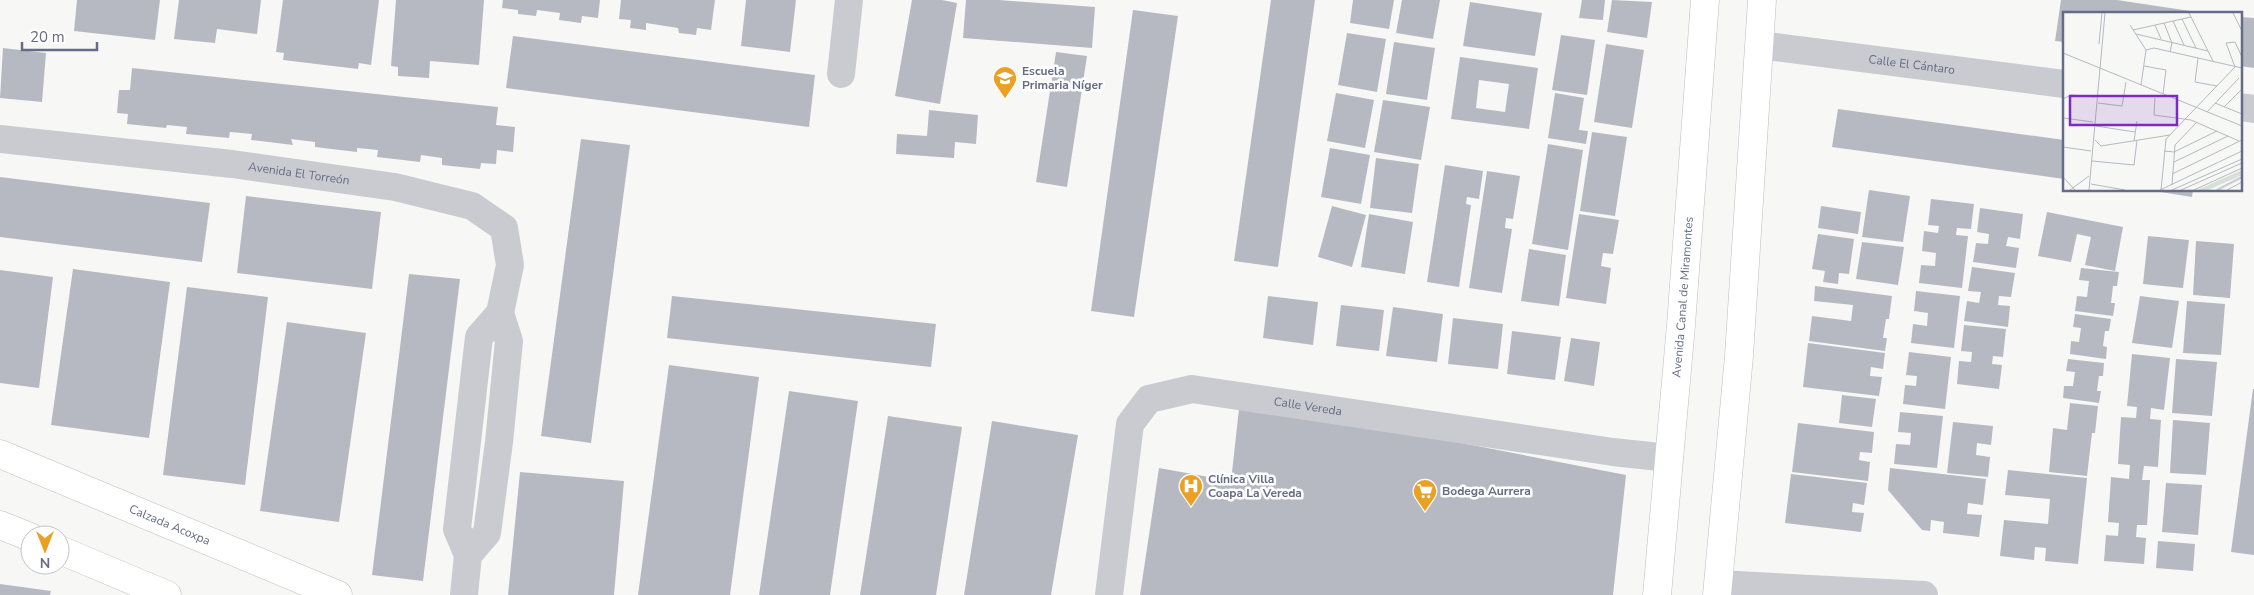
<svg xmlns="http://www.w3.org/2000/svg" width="2254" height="595" font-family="'Nunito Sans',sans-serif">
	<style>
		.building { fill: #b7b9c2; fill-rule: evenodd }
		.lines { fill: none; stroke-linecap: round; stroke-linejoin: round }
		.major-casing { stroke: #bcbdc3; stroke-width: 29 }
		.minor { stroke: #cacbd0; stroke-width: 28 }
		.major { stroke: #fff; stroke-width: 28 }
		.labels { text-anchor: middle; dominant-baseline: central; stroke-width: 5; stroke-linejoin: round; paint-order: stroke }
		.street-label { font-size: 12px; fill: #666b87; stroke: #fff }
		.poi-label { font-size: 12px; font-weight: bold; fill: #666b87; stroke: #fff; text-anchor: start }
		.inset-river { fill: none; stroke: #cacdd6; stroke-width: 2.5 }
		.inset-road { fill: none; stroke: #b4b8c2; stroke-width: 1 }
		.view { fill: #7b2cbf; fill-opacity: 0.15; stroke: #7b2cbf; stroke-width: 2.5 }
		.inset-edge { fill: none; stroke: #666b87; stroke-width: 2.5 }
	</style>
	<rect width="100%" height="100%" fill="#f7f8f5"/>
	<g class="building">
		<polygon points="77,0 160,0 155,40 74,31"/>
		<polygon points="179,0 261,0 257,34 217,29 215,43 174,39"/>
		<polygon points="283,0 379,0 371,65 359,63 358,69 283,60 284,53 276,52"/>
		<polygon points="396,0 484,0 479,65 430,61 429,78 398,76 398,67 391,66"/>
		<polygon points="503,0 600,0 598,18 582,16 581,23 559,20 560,13 537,10 536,16 518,14 518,10 502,8"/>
		<polygon points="621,0 715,0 711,30 697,28 696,35 679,33 678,28 646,23 646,30 630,28 631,20 619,19"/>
		<polygon points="746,0 796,0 790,52 741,46"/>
		<polygon points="912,0 942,0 957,3 940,104 895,96"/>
		<polygon points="966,0 999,0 1095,7 1092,48 963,38"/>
		<polygon points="1271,0 1315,0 1278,267 1234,261"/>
		<polygon points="1353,0 1394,0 1389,29 1350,23"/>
		<polygon points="1402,0 1440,0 1433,39 1396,33"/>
		<polygon points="1582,0 1605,0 1603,20 1579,18"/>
		<polygon points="1612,0 1652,2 1647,38 1607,32"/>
		<polygon points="2061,0 2117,0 2210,14 2064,14 2064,42 2055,41"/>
		<polygon points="1470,2 1542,13 1535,56 1463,46"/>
		<polygon points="1133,10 1178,16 1134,317 1091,311"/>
		<polygon points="2240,17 2254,18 2254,68 2240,66"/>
		<polygon points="1347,33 1386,39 1377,92 1338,85"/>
		<polygon points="1561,35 1595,40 1587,95 1552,90"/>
		<polygon points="513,36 815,75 809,127 506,88"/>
		<polygon points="1394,42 1435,48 1427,100 1386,94"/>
		<polygon points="1606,44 1644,50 1632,128 1594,122"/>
		<polygon points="3,48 46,53 42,102 0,98"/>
		<polygon points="1056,52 1087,56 1067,187 1036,182"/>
		<path d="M 1460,57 L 1538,68 L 1529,129 L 1451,119 ZM 1479,80 L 1509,84 L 1505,112 L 1476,108 Z"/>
		<polygon points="132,68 498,107 496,125 515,127 513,152 497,150 496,164 481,163 480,169 442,165 442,158 421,155 420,162 377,157 378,150 357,148 357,152 315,147 315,142 291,139 293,145 251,140 252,134 230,132 229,138 186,134 187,127 167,125 166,128 127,124 128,114 117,113 119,90 130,90"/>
		<polygon points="1336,93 1374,100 1365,148 1327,141"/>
		<polygon points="1555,93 1584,98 1579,130 1588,131 1586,144 1548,138"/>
		<polygon points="1383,100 1430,107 1421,160 1374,152"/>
		<polygon points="1838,109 2064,140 2064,179 1832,147"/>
		<polygon points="929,110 978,115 976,144 955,142 954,158 896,154 897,134 927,136"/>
		<polygon points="1592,132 1627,137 1615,216 1580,211"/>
		<polygon points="581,139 630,145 591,443 541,436"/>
		<polygon points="1548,144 1583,150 1568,250 1532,244"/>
		<polygon points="1330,148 1370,155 1361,204 1321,197"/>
		<polygon points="1376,158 1419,164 1412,213 1370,208"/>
		<polygon points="1445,165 1483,171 1479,199 1467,197 1466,204 1471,205 1459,287 1427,282"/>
		<polygon points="1487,171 1520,176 1513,219 1506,218 1505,228 1512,229 1502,293 1469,288"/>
		<polygon points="0,177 210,203 202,262 0,237"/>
		<polygon points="1869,190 1910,196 1903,242 1862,237"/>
		<polygon points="2148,190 2193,190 2192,197"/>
		<polygon points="246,196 381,212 372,289 237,273"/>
		<polygon points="1931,199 1974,204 1971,229 1957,228 1956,235 1968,236 1962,288 1919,283 1921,265 1935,266 1936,253 1922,251 1924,231 1938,233 1939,226 1928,225"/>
		<polygon points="1332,206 1366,215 1352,267 1318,257"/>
		<polygon points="1821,206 1861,212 1858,234 1818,228"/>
		<polygon points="1980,208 2023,214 2020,239 2008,237 2006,246 2019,248 2016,268 1973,262 1976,243 1988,244 1989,234 1977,232"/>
		<polygon points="2047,212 2123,227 2115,271 2085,265 2091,237 2077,234 2071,262 2038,256"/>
		<polygon points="1369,214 1413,222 1405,274 1361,267"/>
		<polygon points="1579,214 1619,220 1613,254 1603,253 1601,266 1611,268 1606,304 1566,298"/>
		<polygon points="1818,234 1854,239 1849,274 1839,273 1838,284 1823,282 1825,271 1812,269"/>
		<polygon points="2148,236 2189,240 2183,288 2143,284"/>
		<polygon points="2196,241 2234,244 2230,298 2193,295"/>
		<polygon points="1862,242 1904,247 1898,285 1856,279"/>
		<polygon points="1529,249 1566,255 1559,306 1521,301"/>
		<polygon points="1972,267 2015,273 2011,297 1999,296 1998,305 2010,306 2008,327 1964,321 1967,301 1979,303 1981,292 1968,291"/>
		<polygon points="2081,268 2119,272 2117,286 2113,286 2111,303 2115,303 2113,316 2075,311 2077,296 2087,297 2089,281 2079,280"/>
		<polygon points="73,269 170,282 149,438 51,425"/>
		<polygon points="0,270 53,277 39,388 0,383"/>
		<polygon points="409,274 460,279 423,581 372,575"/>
		<polygon points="1815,286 1892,296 1889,319 1886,319 1883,338 1887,338 1885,351 1809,341 1812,316 1851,321 1853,305 1814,301"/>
		<polygon points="187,287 268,297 245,485 163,475"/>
		<polygon points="1916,291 1960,296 1954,348 1911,343 1913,324 1927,326 1928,313 1914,311"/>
		<polygon points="672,296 936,324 931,367 667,338"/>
		<polygon points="1268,296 1318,302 1313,345 1263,338"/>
		<polygon points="2140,296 2179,301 2172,348 2132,343"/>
		<polygon points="2187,301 2225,304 2221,355 2183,353"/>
		<polygon points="1341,305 1384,310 1379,351 1336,346"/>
		<polygon points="1393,307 1443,314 1437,362 1386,356"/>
		<polygon points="2075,314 2111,319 2109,331 2105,331 2103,346 2107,347 2106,359 2070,354 2071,341 2079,342 2081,328 2073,327"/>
		<polygon points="1453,318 1503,324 1498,369 1448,364"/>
		<polygon points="287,322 366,333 339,522 260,511"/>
		<polygon points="1964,325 2006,329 2003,357 1993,356 1992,364 2002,365 1999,389 1957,384 1959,361 1971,362 1972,352 1961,351"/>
		<polygon points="1512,331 1561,337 1555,380 1507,374"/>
		<polygon points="1571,338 1600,342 1594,386 1564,381"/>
		<polygon points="1808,343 1885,353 1883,369 1871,367 1870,376 1882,377 1879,396 1803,387"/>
		<polygon points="1909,352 1951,357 1945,409 1903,404 1905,385 1916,386 1917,376 1906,375"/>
		<polygon points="2132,354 2170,358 2164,410 2151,408 2150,419 2161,420 2158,467 2144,466 2142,480 2150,480 2147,525 2137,525 2136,537 2146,538 2144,564 2104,561 2106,535 2118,536 2119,523 2108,522 2111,477 2129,479 2130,465 2118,464 2121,417 2136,418 2137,407 2127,406"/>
		<polygon points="2068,359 2104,363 2103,376 2099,376 2097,391 2101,391 2099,403 2063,398 2064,386 2073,386 2075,372 2066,371"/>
		<polygon points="2176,359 2217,362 2212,416 2172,413"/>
		<polygon points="669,365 759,377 730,595 638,595"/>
		<polygon points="2253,389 2254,389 2254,555 2231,552"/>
		<polygon points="789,391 858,401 830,595 759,595"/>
		<polygon points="1842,395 1876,399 1872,427 1839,423"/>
		<polygon points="1240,400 1626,475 1613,595 1140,595 1159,468 1231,481"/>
		<polygon points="2070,403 2098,406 2095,433 2092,433 2087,476 2049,472 2053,428 2067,430"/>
		<polygon points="1900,412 1943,416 1937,468 1894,464 1896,444 1910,445 1911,433 1898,432"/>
		<polygon points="888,416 962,427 936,595 860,595"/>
		<polygon points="2173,420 2210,423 2206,475 2170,473"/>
		<polygon points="992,421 1078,435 1051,595 964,595"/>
		<polygon points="1953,422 1993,426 1991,445 1977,443 1976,455 1990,457 1988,477 1947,473"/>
		<polygon points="1798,423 1874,432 1872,453 1860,452 1859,460 1870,462 1868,481 1792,472"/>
		<polygon points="1890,468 1986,479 1983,505 1968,503 1967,514 1982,515 1979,537 1943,533 1944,522 1931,520 1930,531 1922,530 1888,490"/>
		<polygon points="2008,470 2087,478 2078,564 2045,561 2046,548 2035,547 2034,560 2000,556 2004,520 2048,524 2050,499 2005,495"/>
		<polygon points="520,472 624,481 614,595 508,595"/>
		<polygon points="1791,474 1867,483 1864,505 1853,503 1852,512 1864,513 1861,532 1785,523"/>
		<polygon points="2166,483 2202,485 2198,535 2162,532"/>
		<polygon points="2158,541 2195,544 2193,571 2156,568"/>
		<polygon points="0,584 51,591 50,595 0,595"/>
	</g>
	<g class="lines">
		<g class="major-casing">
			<g id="major">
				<path id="s4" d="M 0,454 L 338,595"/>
				<polyline points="0,525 30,537"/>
				<polyline points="60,550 167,595"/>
				<path id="s5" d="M 1657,595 L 1681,325 L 1705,0"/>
				<polyline points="1717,595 1739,356 1762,0"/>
			</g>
		</g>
		<g class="minor">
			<path id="s1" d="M 1759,45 L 2064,84"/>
			<polyline points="841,74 849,0"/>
			<polyline points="2240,107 2254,109"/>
			<path id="s2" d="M 0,139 L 232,164 L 395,187 L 472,206 L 504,228 L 510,265 L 500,313 L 479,337 L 457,529 L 468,555 L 464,595"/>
			<polyline points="468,555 487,533 499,442 509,341 500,313"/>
			<polyline points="1719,584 1924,595"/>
			<path id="s3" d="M 1109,595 L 1130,424 L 1149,399 L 1192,389 L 1613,452 L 1669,458"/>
		</g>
		<use href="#major" class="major"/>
	</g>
	<defs>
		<g id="school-pin" transform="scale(1.25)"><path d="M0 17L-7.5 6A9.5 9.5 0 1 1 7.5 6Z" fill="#e9a024" stroke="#fff"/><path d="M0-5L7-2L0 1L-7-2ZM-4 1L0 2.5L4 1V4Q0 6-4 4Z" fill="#fff"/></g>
		<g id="hospital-pin" transform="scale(1.25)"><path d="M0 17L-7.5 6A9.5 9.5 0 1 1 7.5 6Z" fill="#e9a024" stroke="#fff"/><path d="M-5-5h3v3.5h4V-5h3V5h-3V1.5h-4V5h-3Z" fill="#fff"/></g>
		<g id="supermarket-pin" transform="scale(1.25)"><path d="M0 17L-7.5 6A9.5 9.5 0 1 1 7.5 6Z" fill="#e9a024" stroke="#fff"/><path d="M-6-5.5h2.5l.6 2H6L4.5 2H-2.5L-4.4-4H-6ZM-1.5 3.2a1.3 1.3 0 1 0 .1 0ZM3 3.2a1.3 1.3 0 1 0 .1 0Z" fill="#fff"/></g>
	</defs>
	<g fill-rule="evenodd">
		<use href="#school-pin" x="1005" y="78"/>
		<use href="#hospital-pin" x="1191" y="486"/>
		<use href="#supermarket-pin" x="1425" y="491"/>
	</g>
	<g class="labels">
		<g class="street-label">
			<text stroke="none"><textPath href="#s1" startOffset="154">Calle El Cántaro</textPath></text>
			<text stroke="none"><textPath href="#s2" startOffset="301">Avenida El Torreón</textPath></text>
			<text stroke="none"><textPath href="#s5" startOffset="299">Avenida Canal de Miramontes</textPath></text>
			<text stroke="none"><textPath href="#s3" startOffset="365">Calle Vereda</textPath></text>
			<text stroke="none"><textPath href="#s4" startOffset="184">Calzada Acoxpa</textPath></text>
		</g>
		<g class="poi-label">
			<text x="1022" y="71">Escuela<tspan x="1022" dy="14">Primaria Níger</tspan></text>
			<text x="1208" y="479">Clínica Villa<tspan x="1208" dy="14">Coapa La Vereda</tspan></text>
			<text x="1442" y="491">Bodega Aurrera</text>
		</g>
	</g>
	<g transform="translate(2063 12)">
		<rect width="179" height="179" fill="#f7f8f5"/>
		<path d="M 179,158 L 179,163 L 145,178 L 134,178 Z" fill="#d6e0d7"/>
		<path class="inset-river" d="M 154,178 L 179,165"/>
		<path class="inset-road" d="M 126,1 L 150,49M 170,1 L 179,19M 119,7 L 133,36M 110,9 L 121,33M 101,11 L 109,31 L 107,40M 67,13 L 83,38M 92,13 L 98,27M 70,18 L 128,5M 73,22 L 145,39M 36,32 L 39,1M 83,38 L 91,36 L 179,56M 0,41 L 179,114M 135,46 L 132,70 L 154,74M 81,54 L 103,58 L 100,82M 78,73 L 83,38M 92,86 L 91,103 L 128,108 L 176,129M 0,87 L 8,83 L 32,85M 35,91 L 59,94 L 63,70M 152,91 L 179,102M 161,95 L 179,77M 144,100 L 176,66M 0,106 L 30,110M 33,114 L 72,120M 103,127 L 172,55 L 163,31 L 172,30 L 179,45M 32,128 L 38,134 L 107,123M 71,129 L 74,109M 0,135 L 28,139M 101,139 L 111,140 L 154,119M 29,149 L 71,153 L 74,128M 111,150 L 165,124M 109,162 L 179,128M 0,165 L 12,178M 28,172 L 62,178M 109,173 L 112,133 L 134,110M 7,178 L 26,164M 26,178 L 42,1M 97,178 L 179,139M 98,178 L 103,127M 109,178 L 179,147M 118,178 L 179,151M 131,178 L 179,156M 164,178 L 179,170"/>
		<path class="view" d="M 7,84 L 114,84 L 114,113 L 7,113 Z"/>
		<rect width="179" height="179" class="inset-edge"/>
	</g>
	<g transform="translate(45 550) rotate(180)"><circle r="24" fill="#ffffff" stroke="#c2c4cf"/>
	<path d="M0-4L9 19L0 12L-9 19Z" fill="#e9a024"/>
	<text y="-8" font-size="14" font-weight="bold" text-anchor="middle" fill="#666b87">N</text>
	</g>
	<path d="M22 42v8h75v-8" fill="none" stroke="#666b87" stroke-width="2.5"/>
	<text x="30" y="42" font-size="15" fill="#666b87" stroke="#ffffff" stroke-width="4" paint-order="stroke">20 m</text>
</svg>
